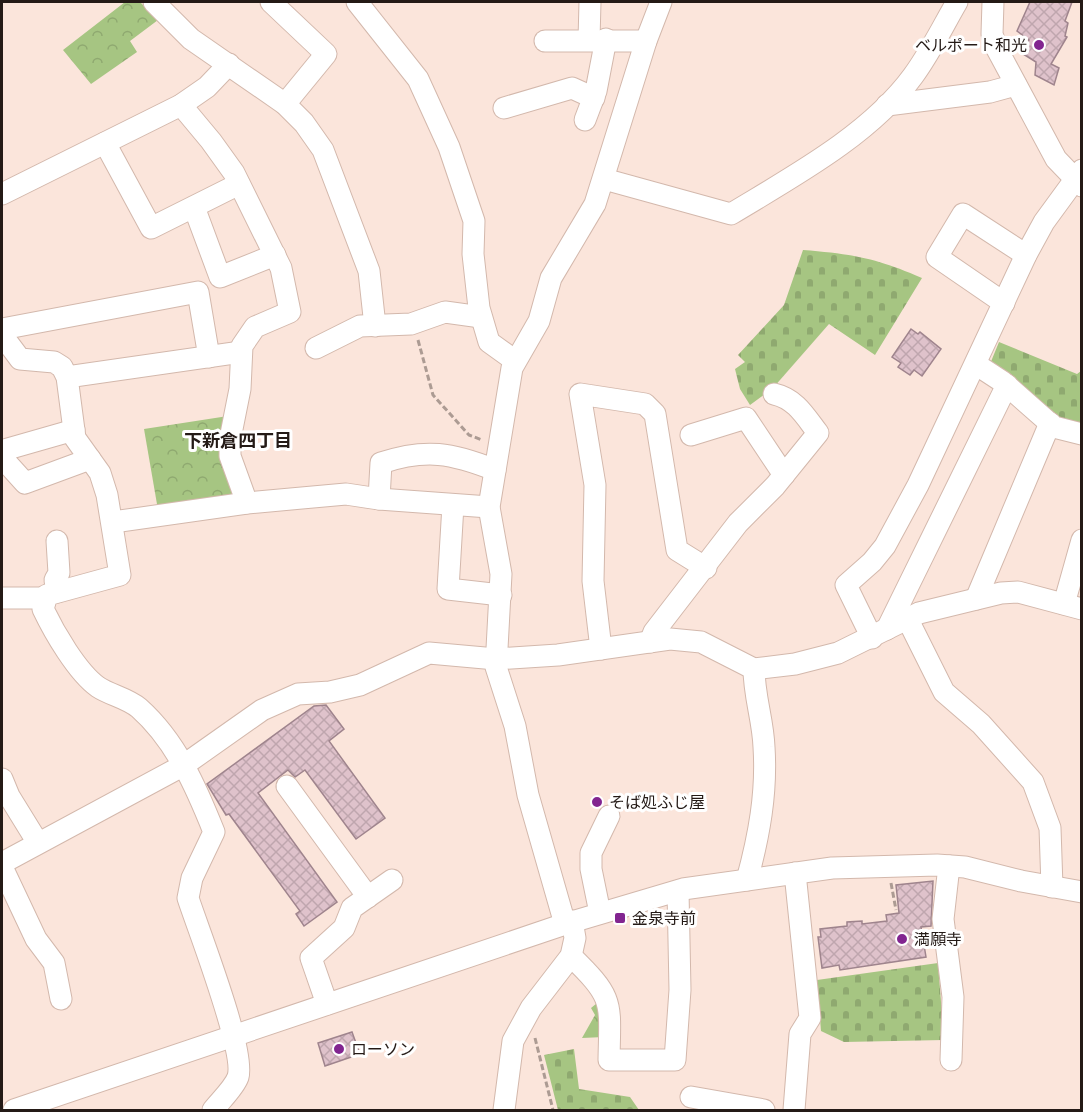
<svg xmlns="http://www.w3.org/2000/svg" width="1083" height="1112" font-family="'Fira Sans','Noto Sans JP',sans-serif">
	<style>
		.forest { fill: url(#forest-crowns) }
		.cemetery { fill: url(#cemetery-stones) }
		.building { fill: url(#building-cross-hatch); stroke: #9f848d; stroke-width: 1.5 }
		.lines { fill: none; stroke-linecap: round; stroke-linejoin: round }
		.minor-casing { stroke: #d3b8ac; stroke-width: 23 }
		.path { stroke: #ac9b93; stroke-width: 3; stroke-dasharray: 6 3; stroke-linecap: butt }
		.minor { stroke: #fff; stroke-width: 21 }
		.poi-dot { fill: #822590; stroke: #fff; stroke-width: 2 }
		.labels { text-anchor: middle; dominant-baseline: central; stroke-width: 6; stroke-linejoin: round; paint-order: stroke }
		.poi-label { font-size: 16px; fill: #241a16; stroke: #fff; text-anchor: start }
		.neighbourhood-label { font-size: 18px; font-weight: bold; fill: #241a16; stroke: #fff }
	</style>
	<defs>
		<pattern id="forest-crowns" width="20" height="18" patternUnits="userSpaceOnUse" patternTransform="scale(1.5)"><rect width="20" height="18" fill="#a6c582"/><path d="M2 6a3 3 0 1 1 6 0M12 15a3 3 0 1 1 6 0" fill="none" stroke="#8fa970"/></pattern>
		<pattern id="cemetery-stones" width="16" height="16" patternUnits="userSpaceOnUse" patternTransform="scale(1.5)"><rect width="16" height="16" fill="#a6c582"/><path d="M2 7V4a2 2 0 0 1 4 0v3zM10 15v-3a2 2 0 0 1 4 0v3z" fill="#8fa970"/></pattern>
		<pattern id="building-cross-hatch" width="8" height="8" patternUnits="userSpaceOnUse" patternTransform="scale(1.5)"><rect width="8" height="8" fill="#dfc2cb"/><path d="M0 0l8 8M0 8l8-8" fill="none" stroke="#bfa6ae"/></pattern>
	</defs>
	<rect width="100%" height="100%" fill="#fbe5db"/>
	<g class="forest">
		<polygon points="125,2 140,2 158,20 130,41 137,52 91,84 63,50"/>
		<polygon points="228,416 234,500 158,510 144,429"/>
		<polygon points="602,999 604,1037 582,1038 595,1015 591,1008"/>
	</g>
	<g class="cemetery">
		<path d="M 803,250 C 853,254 876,258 922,278 L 875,355 L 829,324 L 773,388 L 750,405 L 740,389 L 735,369 L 745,362 L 738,355 L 784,305 Z"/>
		<polygon points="999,342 1077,374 1081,371 1081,425 1058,419 990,364"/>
		<polygon points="938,963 944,1040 844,1042 821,1031 817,980"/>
		<polygon points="574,1049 579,1089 630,1097 639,1110 558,1110 544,1055"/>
	</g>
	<g class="building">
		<polygon points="1030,2 1072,2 1065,21 1068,23 1065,36 1067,37 1051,64 1059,68 1054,85 1035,75 1036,62 1023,54 1029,40 1017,31"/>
		<polygon points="911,329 918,334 920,332 941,349 922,376 914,370 910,375 898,367 901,363 892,357"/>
		<polygon points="326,705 344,729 329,741 385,818 356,839 305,770 295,777 288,770 258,793 337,902 304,926 296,914 300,911 229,814 226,815 207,784 314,706"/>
		<polygon points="933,881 931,926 921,927 926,957 840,970 839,965 822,968 818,937 821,937 820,929 847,926 847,922 862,921 862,924 887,921 886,915 899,913 896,885"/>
		<polygon points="352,1032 360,1054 325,1066 318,1043"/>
	</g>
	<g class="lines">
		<g class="minor-casing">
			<g id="minor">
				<polyline points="154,2 191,39 285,104 304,123 323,150 369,271 375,326"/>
				<polyline points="271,2 326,54 285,104"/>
				<polyline points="357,2 418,79 449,147 474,221 473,254 479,308 489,342 514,360"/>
				<polyline points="993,2 992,34 997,49 1056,159 1082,186"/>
				<polyline points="589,40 590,2"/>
				<polyline points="545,41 646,41"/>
				<polyline points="181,105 211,141 234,173 281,268 290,312 255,327 242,346 240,389 230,439 230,456 247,503"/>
				<polyline points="887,105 990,92 1016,85"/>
				<polyline points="504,108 572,88 594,98"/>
				<polyline points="585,120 596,91 606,39"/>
				<polyline points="105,143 151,228 239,184"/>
				<path d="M 604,179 L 731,214 C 792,177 870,135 913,76 C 930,53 943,26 957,2"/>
				<polyline points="2,194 181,105 207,87 229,64"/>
				<polyline points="194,207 220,277 275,255"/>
				<polyline points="1004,303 937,257 963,214 1026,255"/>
				<polyline points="2,329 198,292 209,357"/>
				<path d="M 2,335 L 20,359 L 54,362 L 62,367 L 67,377 L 75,438 L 100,473 L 107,495 L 120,575 L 47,595 L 43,609 C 54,632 77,672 98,687 C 110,695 127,698 139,708 C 176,741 196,787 214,832 L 192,878 L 188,898 C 198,929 246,1051 238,1077 C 234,1088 220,1101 213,1110"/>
				<polyline points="316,348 360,326 411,324 445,312 481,317"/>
				<polyline points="977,365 1003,382 1054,427 1082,434"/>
				<polyline points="67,377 241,352"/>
				<polyline points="74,430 4,450 6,462 25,483 90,459"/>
				<polyline points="691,435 746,418 784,475"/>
				<path d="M 379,499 L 381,463 C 426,448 452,453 495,470"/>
				<polyline points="453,505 448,589 501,595"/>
				<polyline points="113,522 247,503 346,494 379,499 489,507"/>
				<polyline points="57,592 55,580 59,573 57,541"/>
				<polyline points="2,598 46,598"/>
				<polyline points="976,599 1050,423"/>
				<polyline points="1064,604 1082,540"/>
				<polyline points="907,618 944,692 981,724 1033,782 1050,828 1052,887"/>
				<polyline points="887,629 1007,385"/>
				<polyline points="872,638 846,585 872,562 885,546 918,485 1026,255 1044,222 1082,170"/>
				<path d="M 650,642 L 654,632 L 738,523 L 775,486 L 818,433 C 805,416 796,399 774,394"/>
				<polyline points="601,649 593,581 595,485 580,394 645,404 655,414 677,550 706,568"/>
				<polyline points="2,779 9,796 38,843"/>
				<polyline points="287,786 368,897"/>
				<polyline points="2,863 184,765 262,710 298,694 330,692 360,685 429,653 496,659 558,655 670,639 701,642 754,669 795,664 838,653 919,613 1001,593 1018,592 1082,609"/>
				<polyline points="949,866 943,919 953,997 951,1060"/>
				<polyline points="2,867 36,939 54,963 61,999"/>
				<path d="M 747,880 C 759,836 767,793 764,747 C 763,720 754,696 754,669"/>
				<polyline points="600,913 591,869 591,853 609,816"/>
				<polyline points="565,924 528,795 515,726 496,667 501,574 489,507 512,368 539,321 551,278 595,204 646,41 661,2"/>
				<path d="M 571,956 C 615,999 610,1001 609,1060 L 675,1060 L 680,990 L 678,891"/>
				<polyline points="327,1004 311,958 344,928 352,908 392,880"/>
				<polyline points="691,1097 764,1110"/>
				<polyline points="14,1110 565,924 683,889 832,868 937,865 965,867 1021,881 1082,892"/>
				<polyline points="504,1110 513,1041 531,1008 571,956 575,938 572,921"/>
				<polyline points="794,1110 800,1034 810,1018 795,873"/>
			</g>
		</g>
		<g class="path">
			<polyline points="418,340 433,395 469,435 482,440"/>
			<polyline points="891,883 896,910"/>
			<polyline points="535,1038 553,1110"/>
		</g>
		<use href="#minor" class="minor"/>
	</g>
	<g class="poi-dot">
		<circle cx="1039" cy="45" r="6"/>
		<circle cx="597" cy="802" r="6"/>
		<rect x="614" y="912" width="12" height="12" rx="3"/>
		<circle cx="902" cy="939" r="6"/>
		<circle cx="339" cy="1049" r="6"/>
	</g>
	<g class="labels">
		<g class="poi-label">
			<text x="1027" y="45" text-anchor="end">ベルポート和光</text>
			<text x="609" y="802">そば処ふじ屋</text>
			<text x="632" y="918">金泉寺前</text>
			<text x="914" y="939">満願寺</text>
			<text x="351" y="1049">ローソン</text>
		</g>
		<g class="neighbourhood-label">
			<text x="238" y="441">下新倉四丁目</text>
		</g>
	</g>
	<rect width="1083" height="1112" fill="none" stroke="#241a16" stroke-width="6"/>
</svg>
